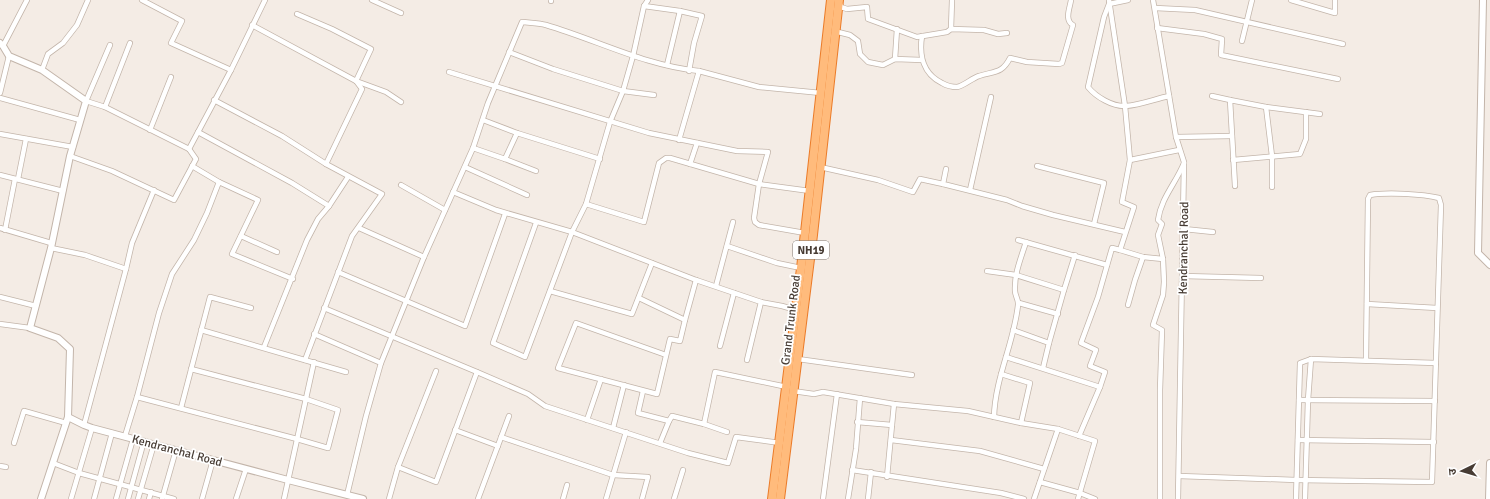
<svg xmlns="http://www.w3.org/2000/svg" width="1490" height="499" font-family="Signika,'Noto Sans Devanagari',sans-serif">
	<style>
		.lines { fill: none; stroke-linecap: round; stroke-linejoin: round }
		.minor-casing { stroke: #c3b5aa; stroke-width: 6 }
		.tertiary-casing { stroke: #c3b5aa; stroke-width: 8 }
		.trunk-casing { stroke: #eb7b28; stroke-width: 10 }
		.minor { stroke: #fff; stroke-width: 4.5 }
		.tertiary { stroke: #fff; stroke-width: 6 }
		.trunk { stroke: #ffbb7c; stroke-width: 8 }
		.labels { text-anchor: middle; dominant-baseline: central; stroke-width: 3.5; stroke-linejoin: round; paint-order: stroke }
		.shield { fill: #fff; stroke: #7e7671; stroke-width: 1 }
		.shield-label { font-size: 11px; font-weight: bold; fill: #473c34 }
		.street-label { font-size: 12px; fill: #473c34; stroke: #fff }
	</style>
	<rect width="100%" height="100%" fill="#f4ece5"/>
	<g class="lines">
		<g class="minor-casing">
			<g id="minor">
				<polyline points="142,0 182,21 171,43 231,70"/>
				<polyline points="372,0 401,13"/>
				<path d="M 1128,0 L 1109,4 L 1104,17 L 1088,87 C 1096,97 1113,107 1126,106 C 1140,105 1155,99 1169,96"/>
				<polyline points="1153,0 1176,137 1184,162 1178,499"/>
				<polyline points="1291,0 1335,13 1335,0"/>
				<polyline points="551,1 551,0"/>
				<polyline points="840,4 841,7 847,9 867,7 868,19 917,37 947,32 951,29 984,30 998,34 1007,33"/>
				<polyline points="644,6 680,11 702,16 694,43 689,71"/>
				<polyline points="1155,8 1195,10 1343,44"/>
				<polyline points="297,14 332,29 371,49 356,81 362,89 326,164"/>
				<polyline points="252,25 356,81 386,92 401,102"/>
				<polyline points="1157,28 1204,34 1222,39 1221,55 1338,79"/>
				<polyline points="951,29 952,0"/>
				<polyline points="834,31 850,35 858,41 860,54 868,62 883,65 895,59 922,60"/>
				<path d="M 922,36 C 919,55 923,74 942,83 C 947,86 951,87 957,87 C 964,86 972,78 979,76 C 994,71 1002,74 1010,58 L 1027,62 L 1059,64 L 1062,63 L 1073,25 C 1064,20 1070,8 1071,0"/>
				<polyline points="1242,41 1252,0"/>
				<polyline points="110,45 86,101 105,107 189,149 231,70 265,0"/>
				<polyline points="3,46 27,0"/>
				<polyline points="509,52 553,69 623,91 654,95"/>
				<polyline points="895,59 897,29"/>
				<polyline points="667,65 680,11"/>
				<polyline points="42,70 48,54 63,43 77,25 88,0"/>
				<polyline points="449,72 649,133 737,151 768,152 759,184 754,218 755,222 759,225 805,233"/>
				<polyline points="0,93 9,56"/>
				<polyline points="1212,96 1230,100"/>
				<polyline points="0,98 80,120"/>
				<polyline points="214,100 282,136 326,164 382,194 352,236 305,360"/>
				<polyline points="105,107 130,43"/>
				<polyline points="1266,107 1272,156 1272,187"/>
				<polyline points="483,120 517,133 600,159"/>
				<polyline points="150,130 171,77"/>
				<polyline points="198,132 292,183 329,206"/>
				<polyline points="0,134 73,147"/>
				<polyline points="1176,137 1232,136"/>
				<polyline points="679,140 699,71"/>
				<polyline points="473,148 505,159 536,171"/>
				<polyline points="70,156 112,171 174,200 196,159 189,149"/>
				<polyline points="505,159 517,133"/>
				<polyline points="1130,160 1179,150"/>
				<polyline points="1233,160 1300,154 1306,139 1306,112"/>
				<polyline points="690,164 697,143"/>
				<polyline points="192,166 219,182"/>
				<polyline points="1037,166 1104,183 1094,224"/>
				<polyline points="465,167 527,195"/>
				<polyline points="820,167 878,180 913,192 920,179 943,184"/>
				<polyline points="946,169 943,184 1007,200 1022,206 1053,215 1125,232"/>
				<polyline points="0,175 63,191"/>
				<polyline points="18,179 26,139"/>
				<polyline points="401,185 445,210"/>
				<polyline points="1235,186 1230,100 1266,107 1320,114"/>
				<polyline points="970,190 991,97"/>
				<polyline points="453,192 496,210 572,232 696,280 761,302 747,360"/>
				<polyline points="586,204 644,222 659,163 666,158 670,158 759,184 810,191"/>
				<polyline points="536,223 493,343 525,357 572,232 586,204 610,122 623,91 633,56 644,6 648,0"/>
				<polyline points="0,228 51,243"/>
				<polyline points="359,228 424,257"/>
				<polyline points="1184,229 1213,232"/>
				<polyline points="5,230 15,179"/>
				<polyline points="241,236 277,252"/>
				<polyline points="1018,240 1107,265"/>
				<polyline points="727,246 777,263 801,268"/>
				<polyline points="51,248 85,255 126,269"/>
				<polyline points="1120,250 1143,257 1163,259"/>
				<polyline points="987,271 1016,275 1064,290 1075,255"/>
				<polyline points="338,272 465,326 505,214"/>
				<polyline points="1183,276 1261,278"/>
				<polyline points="716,286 733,222"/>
				<polyline points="550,291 632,314 652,263"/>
				<polyline points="0,297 36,306"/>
				<polyline points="639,298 685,320"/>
				<polyline points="761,302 782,306 796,310"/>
				<polyline points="1019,303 1058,314"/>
				<polyline points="1367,304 1437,308"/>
				<polyline points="1128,305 1135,280 1143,257"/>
				<polyline points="324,308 477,372"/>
				<polyline points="0,324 30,328"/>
				<polyline points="201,330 346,372"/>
				<polyline points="1013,330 1049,343 1043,368"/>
				<polyline points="314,334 381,363"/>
				<polyline points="1049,343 1064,290"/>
				<polyline points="720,346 734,293"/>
				<polyline points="264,347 307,240 318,219 329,206 348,177"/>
				<polyline points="666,355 576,323 558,368 657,394 670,339 680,341 685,320 696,280"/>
				<polyline points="1006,357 1100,387 1079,436"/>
				<polyline points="798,359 912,375"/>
				<polyline points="1001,374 1030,383 1021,423"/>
				<polyline points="1100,387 1105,372 1090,366 1096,350 1081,343 1098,297 1112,248 1120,250 1134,207 1122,202 1130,160 1125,106 1109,0"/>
				<polyline points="643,391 638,413 669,421 672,416 704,424 715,372 787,387"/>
				<polyline points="793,391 814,394 823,392 894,404 968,411 1021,423 1058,429 1095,441 1078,499"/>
				<polyline points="137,397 297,439 328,448 338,410 306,399 191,369"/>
				<polyline points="1299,400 1435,401"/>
				<polyline points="181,408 210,297 251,308"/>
				<path d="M 994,417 C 995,378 1014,343 1018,305 C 1019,300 1015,296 1015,291 C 1014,274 1021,258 1026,242"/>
				<polyline points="587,420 601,379"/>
				<polyline points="857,422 892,425"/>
				<polyline points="704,424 727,432"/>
				<polyline points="84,425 126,269 132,243 154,190"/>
				<polyline points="613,428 624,385"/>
				<polyline points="455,430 498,446"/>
				<polyline points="125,436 137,397 159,313 172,274 194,240 207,213 219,182 258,200 232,254 293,279"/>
				<polyline points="501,437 613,475 648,477 642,499"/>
				<polyline points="891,440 980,451 1044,469"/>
				<polyline points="1298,440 1434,442"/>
				<polyline points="14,443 24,411 66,423"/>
				<polyline points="660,443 669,421"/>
				<polyline points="53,463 79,473 174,499"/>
				<polyline points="0,466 6,467"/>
				<polyline points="398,467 436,482 477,372 528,394 545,406 688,453 728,463 736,437 780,443"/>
				<polyline points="852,470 1001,493 1024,499"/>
				<path d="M 1179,476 L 1296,480 L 1432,482 L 1441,205 L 1439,198 C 1423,194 1387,192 1370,195 L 1368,199 L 1366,360"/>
				<polyline points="887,477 894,404"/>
				<polyline points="1040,482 1080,493 1095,499"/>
				<path d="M 347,495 L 366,416 L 381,363 L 424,257 L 473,148 L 488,103 L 522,22 C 530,23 539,23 546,25 C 597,40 646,66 699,71 L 759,87 L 821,93"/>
				<polyline points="71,499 92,428"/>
				<polyline points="94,499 112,433"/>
				<polyline points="116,499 133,439"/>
				<polyline points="128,499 144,441"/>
				<polyline points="138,499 154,444"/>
				<polyline points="149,499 151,492"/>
				<polyline points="162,499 176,450"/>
				<polyline points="202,499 213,460"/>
				<polyline points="236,499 246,469"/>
				<polyline points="284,499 314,362"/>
				<polyline points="389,499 398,467 436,371"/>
				<polyline points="478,499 509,416"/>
				<polyline points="563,499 567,485"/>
				<polyline points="606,499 626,432"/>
				<polyline points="674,499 683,470"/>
				<polyline points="823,499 837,394"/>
				<polyline points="848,499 856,449 860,398"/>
				<polyline points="868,499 871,472"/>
				<polyline points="1034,499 1058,429"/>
				<path d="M 1160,499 L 1160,390 L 1162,330 L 1153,325 L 1163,295 L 1164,282 L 1163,259 L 1158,235 L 1162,224 L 1158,220 C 1161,198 1176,183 1184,163"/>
				<polyline points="1296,499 1300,363 1311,359 1436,363"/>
				<polyline points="1305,499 1308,400 1311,359"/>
			</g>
		</g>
		<g class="tertiary-casing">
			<g id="tertiary">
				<polyline points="1483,0 1478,253 1490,265"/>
				<polyline points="0,43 3,46 9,56 42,70 86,101 70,156 51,248 30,328 58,338 70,349 68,417 41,499"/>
				<polyline points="68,417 84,425 92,428 288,480 363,499"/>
				<polyline points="1489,499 1490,463"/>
			</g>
		</g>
		<g class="trunk-casing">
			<g id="trunk">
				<polyline points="772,499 801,268 831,0"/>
				<polyline points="780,499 813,235 839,0"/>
			</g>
		</g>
		<use href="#minor" class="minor"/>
		<use href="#tertiary" class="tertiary"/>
		<use href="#trunk" class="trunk"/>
	</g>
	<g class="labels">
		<rect class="shield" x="793" y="241" width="36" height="18" rx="3"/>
		<g class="shield-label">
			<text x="811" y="250">NH19</text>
		</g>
		<g class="street-label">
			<text transform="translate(1184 248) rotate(-89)">Kendranchal Road</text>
			<text transform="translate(791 320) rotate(-83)">Grand Trunk Road</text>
			<text transform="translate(177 451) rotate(15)">Kendranchal Road</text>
		</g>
	</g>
	<g transform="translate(1462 471) rotate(265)" stroke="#ffffff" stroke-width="3" paint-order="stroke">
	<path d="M0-3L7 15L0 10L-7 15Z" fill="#473c34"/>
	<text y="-6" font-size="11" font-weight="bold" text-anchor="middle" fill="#473c34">उ</text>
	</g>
</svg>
